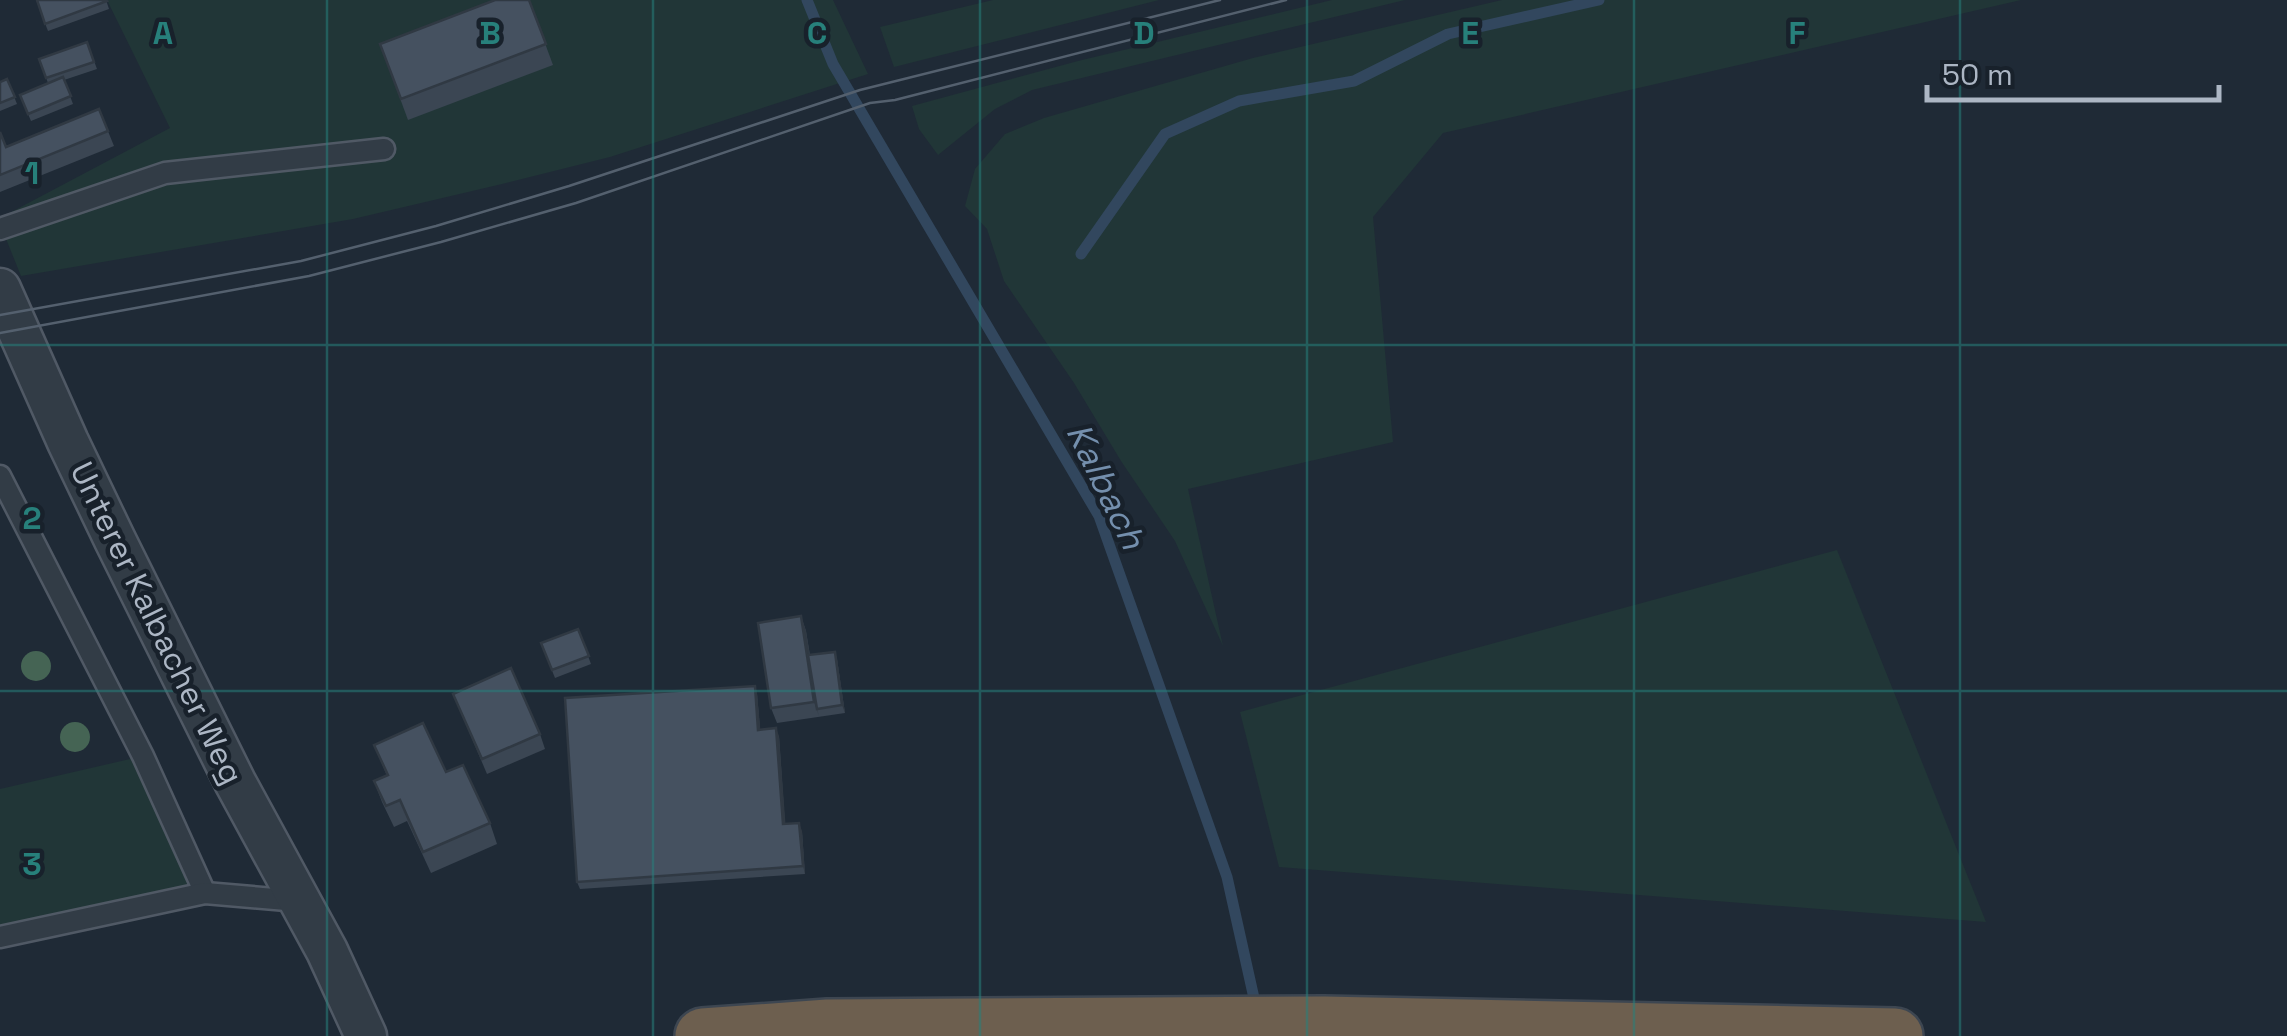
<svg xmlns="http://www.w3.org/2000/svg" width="2287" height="1036" font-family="'Space Grotesk',sans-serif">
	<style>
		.green { fill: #213637 }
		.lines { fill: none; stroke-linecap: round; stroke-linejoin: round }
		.stream { stroke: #32475e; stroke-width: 11 }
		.lane-casing { stroke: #505965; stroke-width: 25 }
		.street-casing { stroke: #505965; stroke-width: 45 }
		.highway-casing { stroke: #3d4651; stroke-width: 60 }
		.lane { stroke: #323c46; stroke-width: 20 }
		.street { stroke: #323c46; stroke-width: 40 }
		.highway { stroke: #6d5f4f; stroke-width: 55 }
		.tram { stroke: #54606e; stroke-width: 2.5 }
		.tree { fill: #456454 }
		.wall { fill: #3b4653 }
		.shaded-wall { fill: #303943 }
		.building { fill: #455160; stroke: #303943; stroke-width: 2.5 }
		.grid { fill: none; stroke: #27807b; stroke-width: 2.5; stroke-opacity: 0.55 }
		.labels { text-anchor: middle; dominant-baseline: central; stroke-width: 9; stroke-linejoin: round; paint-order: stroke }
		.street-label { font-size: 32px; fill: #acb6c4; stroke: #18212b }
		.water-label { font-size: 35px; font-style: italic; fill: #748fad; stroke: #18212b }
		.grid-label { font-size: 32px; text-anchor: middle; font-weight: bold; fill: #27807b; stroke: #18212b; stroke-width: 9; stroke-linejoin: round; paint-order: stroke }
	</style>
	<rect width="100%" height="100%" fill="#1f2a36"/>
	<g class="green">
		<polygon points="107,0 833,0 868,74 610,157 502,184 353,219 21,276 0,224 0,218 170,128"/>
		<polygon points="993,0 1159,0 894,67 880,27"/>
		<polygon points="1332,0 1405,0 1032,90 995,109 938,155 919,129 912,106 1078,61"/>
		<polygon points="1502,0 2021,0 1443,133 1373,217 1393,442 1188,489 1223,646 1175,541 1121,461 1074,383 1004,281 987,229 965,206 975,169 1005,134 1044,118 1253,58"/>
		<polygon points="1837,550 1986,922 1279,867 1240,712"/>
		<polygon points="143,756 205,893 0,937 0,789"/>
	</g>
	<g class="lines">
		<g class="stream">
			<polyline points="807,0 833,64 1099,516 1227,877 1256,1007"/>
			<polyline points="1081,254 1165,134 1239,101 1354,81 1448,34 1599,0"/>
		</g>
		<g class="lane-casing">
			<g id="lane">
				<polyline points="0,229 165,173 384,149"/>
				<polyline points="0,476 143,756 205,893"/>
				<polyline points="0,937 205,893 298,901"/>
			</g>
		</g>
		<g class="street-casing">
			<polyline id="street" points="0,289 68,442 115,540 235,782 327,951 366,1036"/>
		</g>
		<g class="highway-casing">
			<polyline id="highway" points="703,1036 828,1027 1324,1024 1895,1036"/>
		</g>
		<use href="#lane" class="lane"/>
		<use href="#street" class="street"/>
		<use href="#highway" class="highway"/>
		<g class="tram">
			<polyline points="0,315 301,261 436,226 569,186 860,90 1220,0"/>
			<polyline points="0,333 309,276 441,242 576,203 870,103 895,100 1286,0"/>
		</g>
	</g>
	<g class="tree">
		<circle cx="36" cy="666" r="15"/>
		<circle cx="75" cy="737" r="15"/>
	</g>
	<g class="wall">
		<polygon points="36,0 106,0 109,9 48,31"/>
		<polygon points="529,0 553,65 408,120 380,44"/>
		<polygon points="87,42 97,69 64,80 73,104 31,121 20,95 48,83 39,59"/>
		<polygon points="7,79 17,104 0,111 0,82"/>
		<polygon points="99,109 114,146 0,192 0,132 6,147"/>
		<polygon points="801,616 806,631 810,655 835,652 837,659 845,713 777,723 771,708"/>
		<polygon points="578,629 591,664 555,678 541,643"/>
		<polygon points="757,693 760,729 779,736 785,824 802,831 805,874 580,889 577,882"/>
		<polygon points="453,694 540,734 545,749 487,774"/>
		<polygon points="374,745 446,772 490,823 497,844 431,873 407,821 394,827 382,802 374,781 387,776"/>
	</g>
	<g class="shaded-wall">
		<polygon points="801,616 806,631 818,709 817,709 819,716 814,702"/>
		<polygon points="835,652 837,659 845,713 842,705"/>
		<polygon points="755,686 757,693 761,737 758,730"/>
		<polygon points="776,728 779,736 786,831 783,824"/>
		<polygon points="799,823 802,831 805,874 803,866"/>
	</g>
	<g class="building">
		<polygon points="37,0 106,0 107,1 45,24"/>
		<polygon points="495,0 529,0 546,44 401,99 380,44"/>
		<polygon points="87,42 94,62 46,78 39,59"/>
		<polygon points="63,77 71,96 28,114 20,95"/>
		<polygon points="7,79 15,97 0,103 0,82"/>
		<polygon points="99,109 108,131 0,175 0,132 6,147"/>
		<polygon points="801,616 814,702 771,708 758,623"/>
		<polygon points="578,629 589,656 552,670 541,643"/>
		<polygon points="835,652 842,705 817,709 808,655"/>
		<polygon points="511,668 540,734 482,759 453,694"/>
		<polygon points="755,686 758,730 776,728 783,824 799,823 803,866 577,882 565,698"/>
		<polygon points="423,723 446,772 463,765 490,823 423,852 400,800 386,806 374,781 388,775 374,745"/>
	</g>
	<path class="grid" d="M 327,0 L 327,1036M 653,0 L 653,1036M 980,0 L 980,1036M 1307,0 L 1307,1036M 1634,0 L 1634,1036M 1960,0 L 1960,1036M 0,345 L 2287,345M 0,691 L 2287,691"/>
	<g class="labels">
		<g class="street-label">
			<text transform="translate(157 623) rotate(64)">Unterer Kalbacher Weg</text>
		</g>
		<g class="water-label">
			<text transform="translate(1106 486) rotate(64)">Kalbach</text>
		</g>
	</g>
	<g class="grid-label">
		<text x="163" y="44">A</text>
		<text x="490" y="44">B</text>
		<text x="817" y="44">C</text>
		<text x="1144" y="44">D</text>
		<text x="1470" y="44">E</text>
		<text x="1797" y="44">F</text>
		<text x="32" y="184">1</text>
		<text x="32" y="529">2</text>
		<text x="32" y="875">3</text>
	</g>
	<path d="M1927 85v15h292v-15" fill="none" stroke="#acb6c4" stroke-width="5"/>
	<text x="1942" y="85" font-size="30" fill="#acb6c4" stroke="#18212b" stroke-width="8" paint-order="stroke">50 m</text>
</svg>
